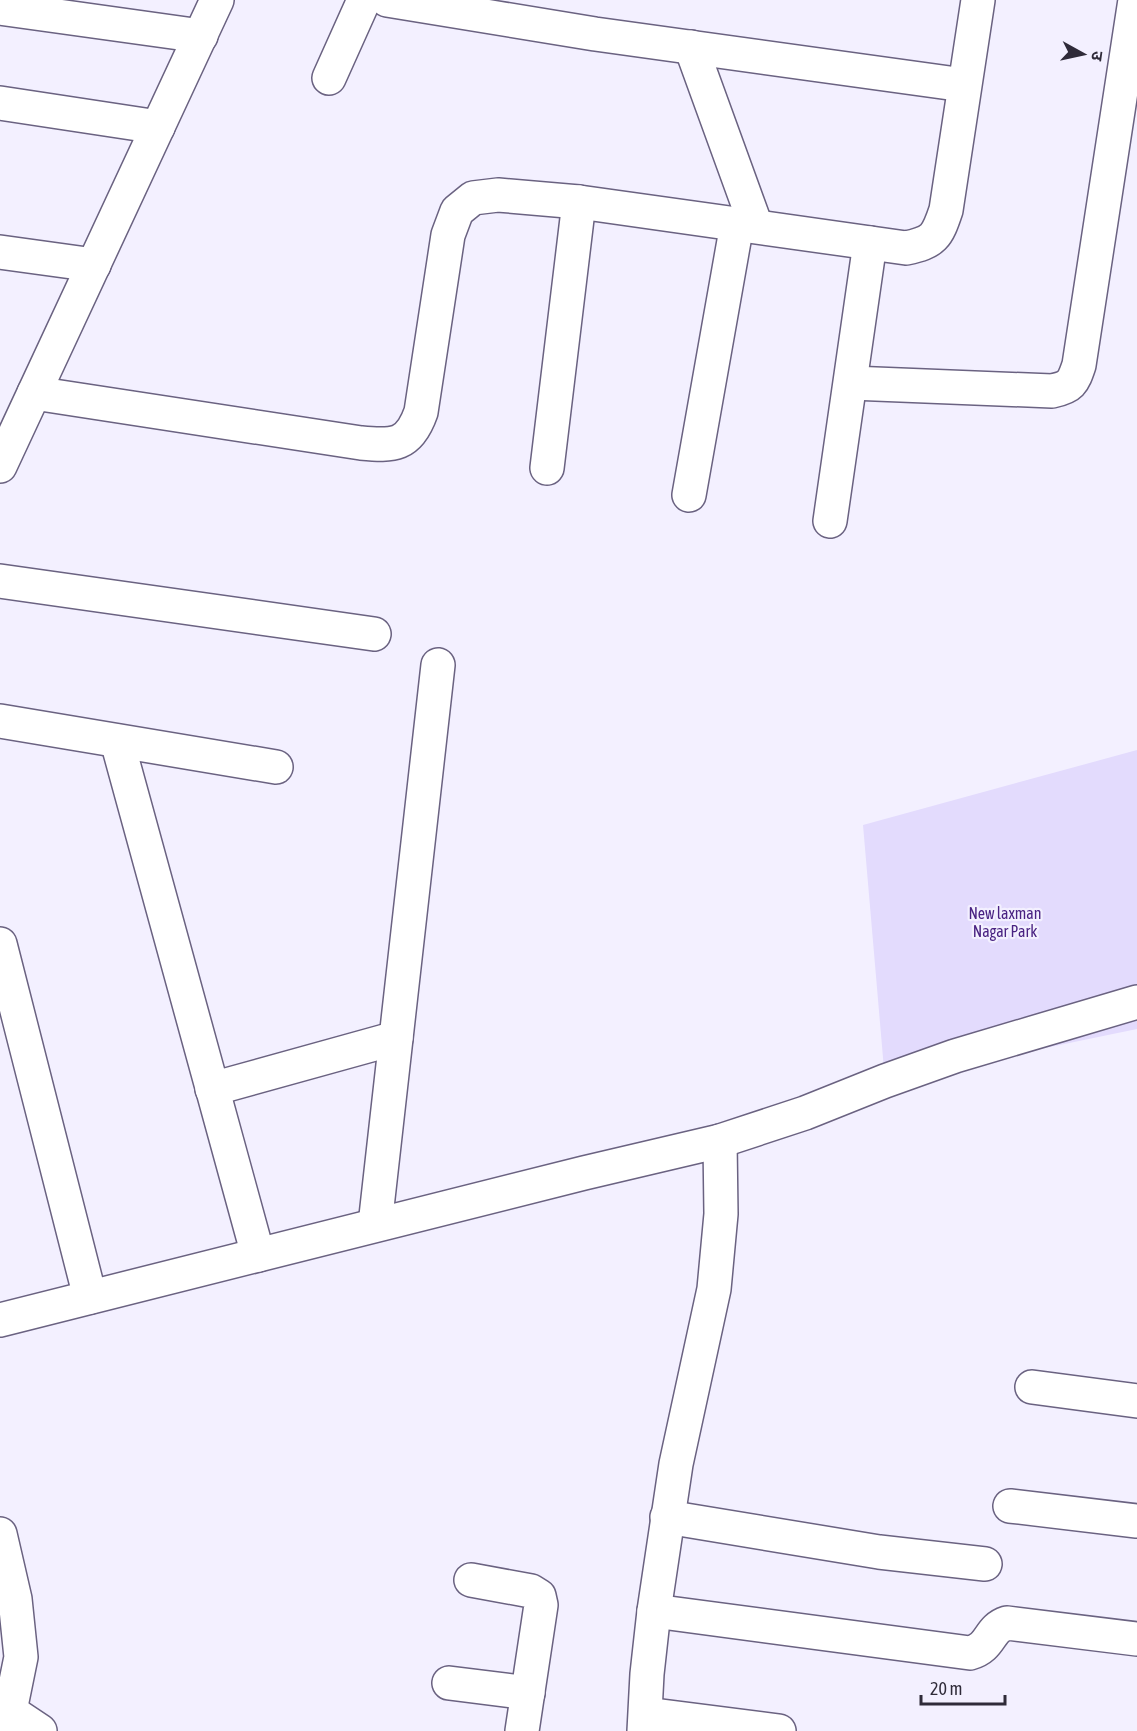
<svg xmlns="http://www.w3.org/2000/svg" width="1137" height="1731" font-family="'Asap Condensed','Noto Sans Devanagari',sans-serif">
	<style>
		.green { fill: #e3dbfd }
		.lines { fill: none; stroke-linecap: round; stroke-linejoin: round }
		.minor-casing { stroke: #6a6281; stroke-width: 36 }
		.minor { stroke: #fff; stroke-width: 33 }
		.labels { text-anchor: middle; dominant-baseline: central; stroke-width: 4.5; stroke-linejoin: round; paint-order: stroke }
		.park-label { font-size: 16px; fill: #492282; stroke: #f3f0ff }
	</style>
	<rect width="100%" height="100%" fill="#f3f0ff"/>
	<polygon class="green" points="1137,750 1137,1029 885,1081 863,825"/>
	<g class="lines">
		<g class="minor-casing">
			<g id="minor">
				<polyline points="387,0 595,34 964,85"/>
				<polyline points="0,8 201,36"/>
				<polyline points="691,47 756,226"/>
				<polyline points="329,78 364,0"/>
				<polyline points="0,103 158,127"/>
				<polyline points="0,252 94,265"/>
				<path d="M 851,383 L 1052,391 C 1071,387 1073,383 1079,365 L 1135,0"/>
				<path d="M 34,393 L 361,443 C 394,446 409,446 421,412 L 448,235 L 457,211 L 473,198 L 498,195 L 579,202 L 906,248 C 934,242 937,237 946,210 L 978,0"/>
				<polyline points="0,466 217,0"/>
				<polyline points="547,468 579,202"/>
				<polyline points="689,495 737,224"/>
				<polyline points="830,521 870,243"/>
				<polyline points="0,581 374,634"/>
				<polyline points="0,721 276,767"/>
				<polyline points="117,741 258,1255"/>
				<polyline points="0,944 90,1297"/>
				<polyline points="212,1089 396,1038"/>
				<polyline points="720,1141 805,1113 885,1081 955,1056 1137,1002"/>
				<polyline points="375,1225 438,665"/>
				<polyline points="0,1320 584,1173 720,1141 721,1214 714,1289 676,1464 654,1611 647,1674 644,1731"/>
				<polyline points="1032,1387 1137,1401"/>
				<polyline points="1010,1506 1137,1521"/>
				<polyline points="667,1517 879,1552 985,1564"/>
				<polyline points="0,1534 15,1599 21,1657 10,1711 1,1731"/>
				<polyline points="471,1580 531,1591 539,1596 541,1605 522,1731"/>
				<path d="M 654,1611 L 970,1653 C 992,1647 988,1629 1007,1623 L 1137,1639"/>
				<polyline points="449,1683 528,1693"/>
				<polyline points="10,1711 40,1731"/>
				<polyline points="646,1714 779,1731"/>
			</g>
		</g>
		<use href="#minor" class="minor"/>
	</g>
	<g class="labels">
		<g class="park-label">
			<text x="1005" y="913">New laxman<tspan x="1005" dy="18">Nagar Park</tspan></text>
		</g>
	</g>
	<g transform="translate(1083 54) rotate(98)" stroke="#f3f0ff" stroke-width="4.5" paint-order="stroke">
	<path d="M0-4.5L10 22L0 15L-10 22Z" fill="#2f2b39"/>
	<text y="-9" font-size="16" font-weight="bold" text-anchor="middle" fill="#2f2b39">उ</text>
	</g>
	<path d="M921 1695v9h84v-9" fill="none" stroke="#2f2b39" stroke-width="3"/>
	<text x="930" y="1695" font-size="18" fill="#2f2b39" stroke="#f3f0ff" stroke-width="4.5" paint-order="stroke">20 m</text>
</svg>
